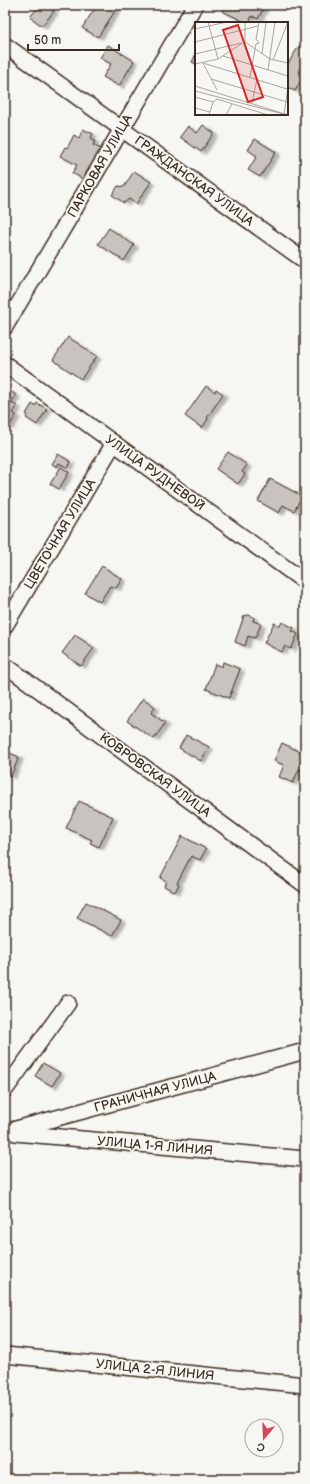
<svg xmlns="http://www.w3.org/2000/svg" width="310" height="1484" font-family="'Balsamiq Sans',sans-serif">
	<style>
		.building { fill: #c8c3be; stroke: #3b2a1e; filter: url(#shadow) }
		.lines { fill: none; stroke-linecap: round; stroke-linejoin: round }
		.minor-casing { stroke: #3b2a1e; stroke-width: 18 }
		.minor { stroke: #f6f6f2; stroke-width: 15 }
		.labels { text-anchor: middle; dominant-baseline: central; stroke-width: 3.5; stroke-linejoin: round; paint-order: stroke }
		.street-label { font-size: 13px; fill: #3b2a1e; stroke: #f6f6f2 }
		.inset-road { fill: none; stroke: #aba49d; stroke-width: 1 }
		.view { fill: #d62828; fill-opacity: 0.15; stroke: #d62828; stroke-width: 2 }
		.inset-edge { fill: none; stroke: #3b2a1e; stroke-width: 2 }
	</style>
	<defs>
		<filter id="shadow"><feDropShadow dx="4.5" dy="2.5" stdDeviation="1" flood-color="#0004"/></filter>
	</defs>
	<rect width="100%" height="100%" fill="#f6f6f2"/>
	<filter id="ink" filterUnits="userSpaceOnUse"><feTurbulence type="fractalNoise" baseFrequency=".025" numOctaves="2"/><feDisplacementMap in="SourceGraphic" scale="8" xChannelSelector="R" yChannelSelector="G"/><feConvolveMatrix kernelMatrix="1 2 1 2 8 2 1 2 1" color-interpolation-filters="sRGB"/></filter>
	<g filter="url(#ink)">
		<g class="building">
			<polygon points="40,5 47,5 54,11 42,26 30,17"/>
			<polygon points="97,5 112,5 117,8 98,37 82,28"/>
			<polygon points="225,5 260,5 264,7 258,19 252,16 249,23 247,23 222,11"/>
			<polygon points="108,45 134,61 119,86 103,77 111,64 100,58"/>
			<polygon points="299,46 305,50 305,74 295,91 287,87 287,65"/>
			<polygon points="196,54 196,64 192,62"/>
			<polygon points="203,125 214,133 201,152 180,137 188,126 197,133"/>
			<polygon points="83,129 93,134 91,138 95,141 93,145 101,149 94,161 97,163 87,181 72,173 77,165 60,156 65,147 67,148 74,135 79,138"/>
			<polygon points="255,139 276,152 260,177 248,170 257,156 248,150"/>
			<polygon points="134,171 151,182 136,204 129,199 124,203 112,195 118,186 124,187"/>
			<polygon points="305,197 305,211 298,206"/>
			<polygon points="109,228 134,245 124,261 98,244"/>
			<polygon points="68,337 97,356 81,379 53,360"/>
			<polygon points="206,386 215,392 216,389 223,394 207,418 208,419 202,428 185,416"/>
			<polygon points="5,388 16,395 11,403 17,406 13,413 16,415 9,427 5,425"/>
			<polygon points="37,403 47,409 37,425 26,418 28,415 26,414 32,404 35,406"/>
			<polygon points="228,452 247,465 242,472 245,474 238,484 216,469"/>
			<polygon points="58,454 71,462 68,468 59,463 57,467 52,464"/>
			<polygon points="61,467 69,472 59,489 50,484"/>
			<polygon points="270,479 302,496 294,511 283,505 279,513 258,501"/>
			<polygon points="102,566 122,579 116,588 110,586 100,602 85,593"/>
			<polygon points="248,615 254,617 253,621 261,624 255,638 248,636 245,646 235,642 244,616"/>
			<polygon points="282,622 294,628 292,631 298,634 291,649 285,646 282,652 264,643 274,623 280,626"/>
			<polygon points="75,635 94,648 81,666 62,653"/>
			<polygon points="223,662 240,669 229,698 206,689 215,664 222,667"/>
			<polygon points="143,698 155,707 151,713 165,723 154,739 127,721"/>
			<polygon points="186,735 209,747 201,761 179,748"/>
			<polygon points="282,743 305,754 305,771 299,769 293,783 279,777 284,765 274,761"/>
			<polygon points="5,751 19,757 11,776 5,774"/>
			<polygon points="79,801 113,817 99,847 90,843 92,840 66,828"/>
			<polygon points="182,836 206,849 200,860 191,856 177,883 179,884 175,892 164,886 166,881 160,878"/>
			<polygon points="86,902 121,920 112,936 77,918"/>
			<polygon points="43,1063 60,1073 52,1086 35,1076"/>
		</g>
		<g class="lines">
			<g class="minor-casing">
				<g id="minor">
					<polyline points="5,45 305,261"/>
					<polyline points="5,327 195,5"/>
					<polyline points="5,364 305,582"/>
					<polyline points="5,626 114,443"/>
					<polyline points="5,665 305,885"/>
					<polyline points="5,1090 68,1003"/>
					<polyline points="5,1132 305,1051"/>
					<polyline points="15,1133 305,1159"/>
					<polyline points="5,1355 305,1385"/>
				</g>
			</g>
			<use href="#minor" class="minor"/>
		</g>
	</g>
	<g class="labels">
		<g class="street-label">
			<text transform="translate(100 166) rotate(-60)">ПАРКОВАЯ УЛИЦА</text>
			<text transform="translate(194 181) rotate(36)">ГРАЖДАНСКАЯ УЛИЦА</text>
			<text transform="translate(155 473) rotate(36)">УЛИЦА РУДНЕВОЙ</text>
			<text transform="translate(60 534) rotate(-59)">ЦВЕТОЧНАЯ УЛИЦА</text>
			<text transform="translate(155 775) rotate(36)">КОВРОВСКАЯ УЛИЦА</text>
			<text transform="translate(155 1092) rotate(-15)">ГРАНИЧНАЯ УЛИЦА</text>
			<text transform="translate(155 1146) rotate(5)">УЛИЦА 1-Я ЛИНИЯ</text>
			<text transform="translate(155 1370) rotate(6)">УЛИЦА 2-Я ЛИНИЯ</text>
		</g>
	</g>
	<g transform="translate(195 22)">
		<rect width="93" height="93" fill="#f6f6f2"/>
		<path class="inset-road" d="M 13,0 L 23,37M 50,0 L 50,20M 0,7 L 32,0M 0,20 L 63,4M 50,20 L 75,37 L 93,41M 0,32 L 46,21M 67,32 L 71,0M 28,34 L 93,54M 78,38 L 93,0M 8,41 L 92,67M 8,41 L 22,68M 0,42 L 23,37 L 49,20M 73,48 L 80,0M 55,55 L 61,22 L 64,21 L 61,17 L 64,0M 16,57 L 92,80M 0,59 L 0,64 L 93,93M 0,69 L 92,93M 0,75 L 18,80M 18,80 L 22,77 L 73,93M 57,81 L 62,57M 0,86 L 15,90M 14,93 L 18,80M 31,93 L 37,82M 89,93 L 93,65"/>
		<path class="view" d="M 43,3 L 68,75 L 53,80 L 28,8 Z"/>
		<rect width="93" height="93" class="inset-edge"/>
	</g>
	<rect width="310" height="1484" fill="none" stroke="#f6f6f2" stroke-width="20"/>
	<rect x="10" y="10" width="290" height="1464" fill="none" stroke="#3b2a1e" stroke-width="1.5" filter="url(#ink)"/>
	<g transform="translate(264 1438) rotate(199)"><circle r="19" fill="#f6f6f2" stroke="#aba49d"/>
	<path d="M0-3L7 15L0 10L-7 15Z" fill="#d1495b"/>
	<text y="-6" font-size="11" font-weight="bold" text-anchor="middle" fill="#3b2a1e">С</text>
	</g>
	<path d="M28 44v6h91v-6" fill="none" stroke="#3b2a1e" stroke-width="2"/>
	<text x="34" y="44" font-size="12" fill="#3b2a1e" stroke="#f6f6f2" stroke-width="3" paint-order="stroke">50 m</text>
</svg>
